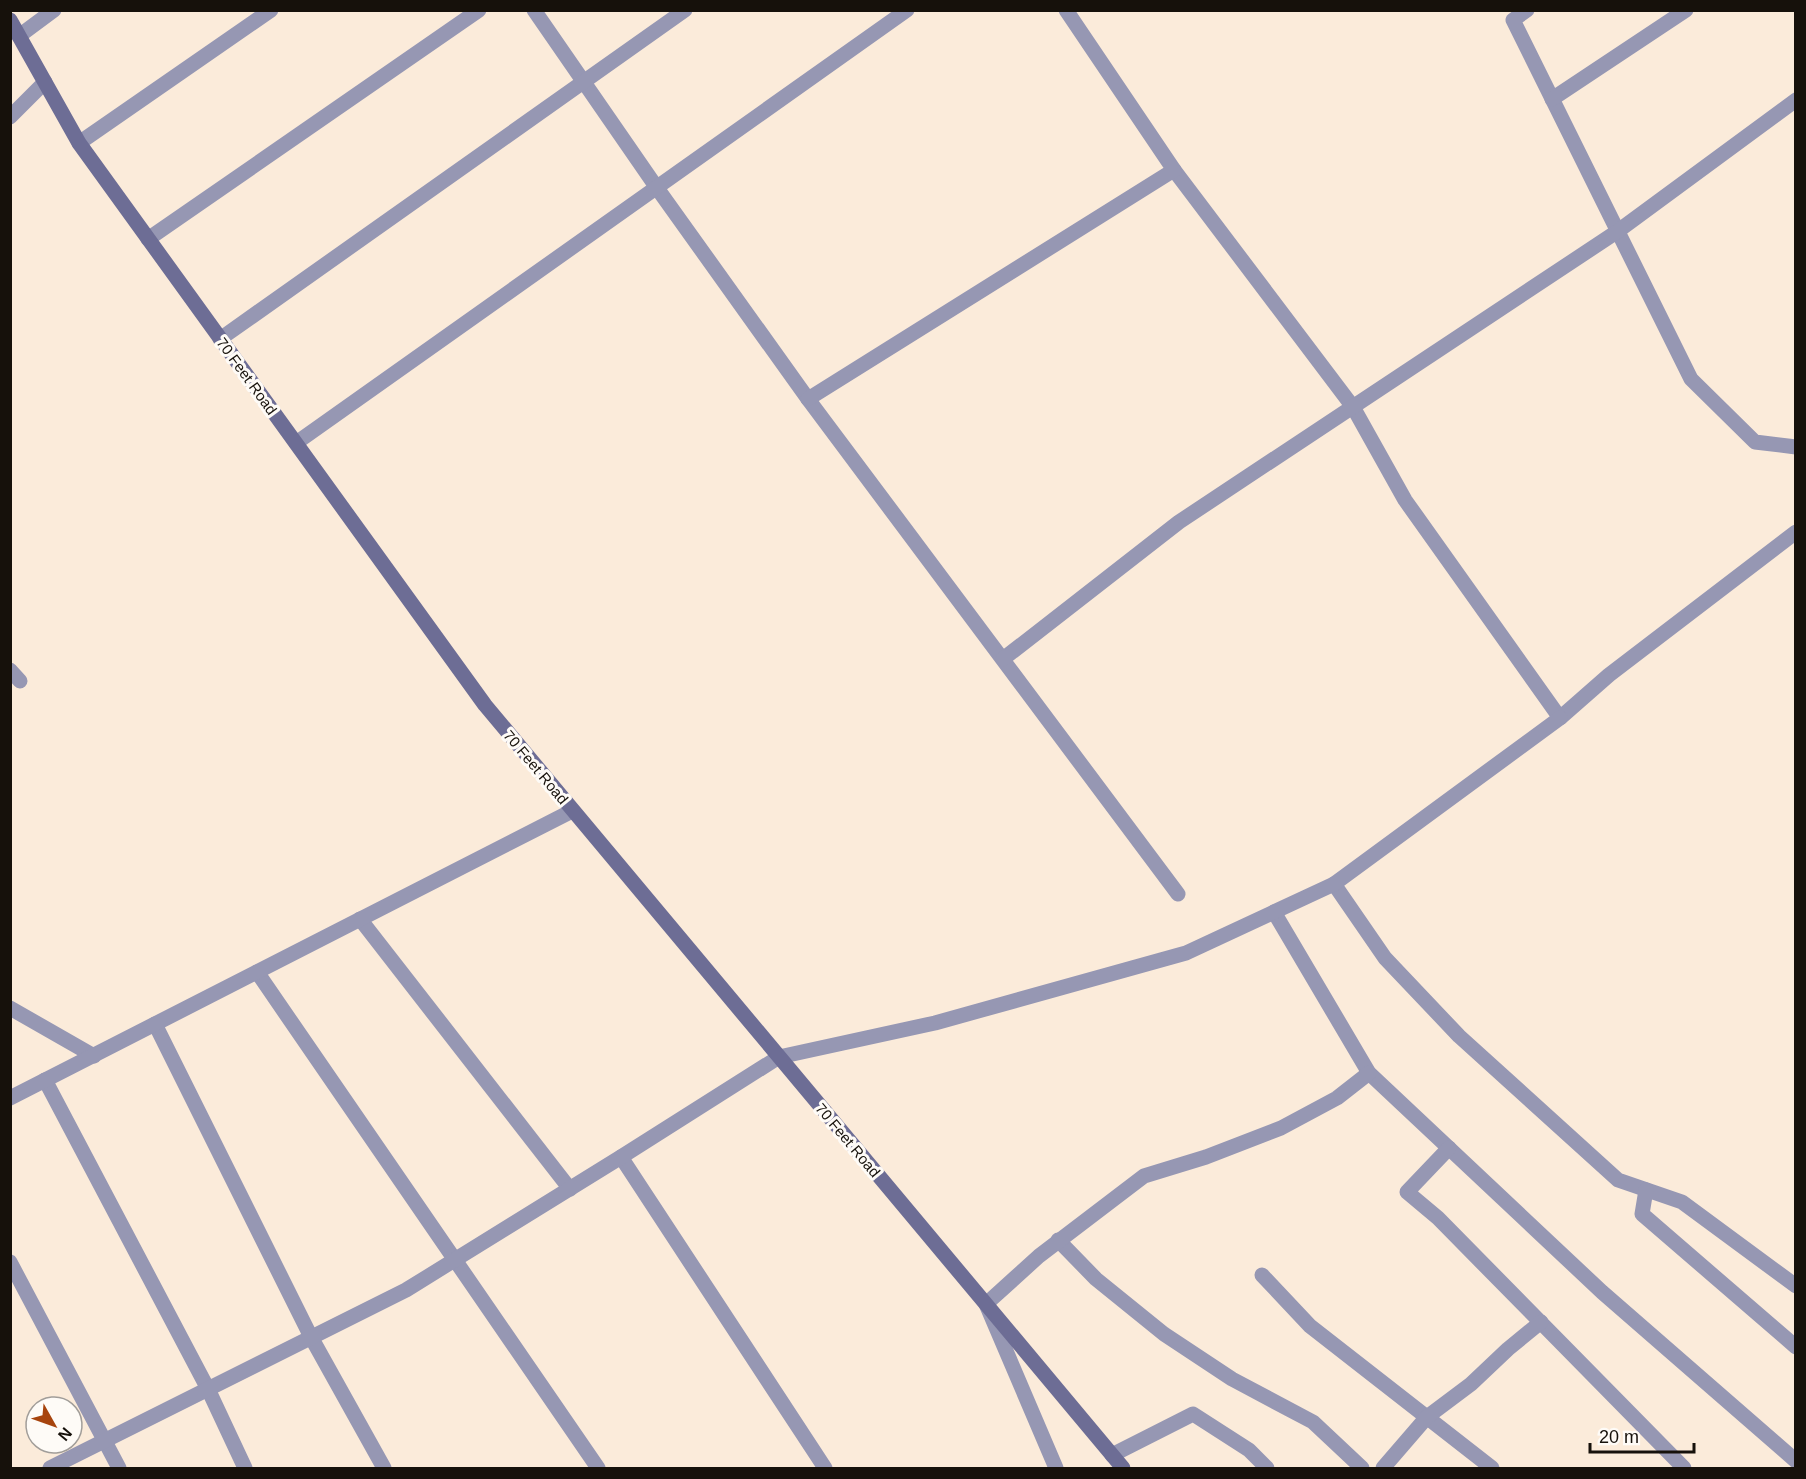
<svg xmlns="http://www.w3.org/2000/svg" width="1806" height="1479" font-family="Arial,sans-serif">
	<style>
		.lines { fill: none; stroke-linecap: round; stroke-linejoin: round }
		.street { stroke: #9697b3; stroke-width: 15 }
		.secondary { stroke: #6d6d95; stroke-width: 15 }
		.labels { text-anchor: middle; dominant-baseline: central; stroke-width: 6; stroke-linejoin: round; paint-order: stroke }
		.street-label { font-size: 15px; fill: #16110b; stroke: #fefbf7 }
	</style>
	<rect width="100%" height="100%" fill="#fbebda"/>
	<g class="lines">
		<g class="street">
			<polyline points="534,10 657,188 808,399 1178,894"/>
			<polyline points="1527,10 1513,20 1691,379 1755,442 1796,447"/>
			<polyline points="19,36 54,10"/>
			<polyline points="1552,99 1686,10"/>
			<polyline points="10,117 45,82"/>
			<polyline points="79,143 271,10"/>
			<polyline points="1174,170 1353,407 1405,500 1560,718 1609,675 1796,532"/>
			<polyline points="148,239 479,10"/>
			<polyline points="220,339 685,10"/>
			<polyline points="808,399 1174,170 1066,10"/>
			<polyline points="296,443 907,10"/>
			<polyline points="1003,659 1179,522 1618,231 1796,100"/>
			<polyline points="10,670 20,681"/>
			<polyline points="1334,884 1385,958 1459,1036 1618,1180 1682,1202 1796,1286"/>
			<polyline points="1274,912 1369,1073 1602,1292 1796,1461"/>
			<polyline points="360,919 570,1189"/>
			<polyline points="257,972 598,1468"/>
			<polyline points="10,1008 94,1056"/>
			<polyline points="155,1024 311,1337 384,1468"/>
			<polyline points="45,1080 208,1389 245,1468"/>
			<polyline points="10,1098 572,811"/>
			<polyline points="1449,1148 1407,1192 1438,1218 1684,1468"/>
			<polyline points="621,1157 825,1468"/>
			<polyline points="1646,1190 1642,1214 1796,1347"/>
			<polyline points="1058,1240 1096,1279 1164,1334 1232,1379 1313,1422 1362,1468"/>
			<polyline points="10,1262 119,1468"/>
			<polyline points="1262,1275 1310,1326 1492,1468"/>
			<polyline points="1112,1455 1193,1414 1249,1450 1267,1468"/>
			<polyline points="50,1468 406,1290 621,1157 779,1057 935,1023 1186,953 1334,884 1560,718"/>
			<polyline points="1056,1468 986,1304 1039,1256 1144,1176 1206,1157 1281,1128 1337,1098 1369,1073"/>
			<polyline points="1383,1468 1427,1417 1471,1384 1508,1349 1541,1322"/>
		</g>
		<polyline class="secondary" points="10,20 79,143 485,705 1123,1468"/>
	</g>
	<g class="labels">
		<g class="street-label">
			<text transform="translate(247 376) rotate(54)">70 Feet Road</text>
			<text transform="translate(536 767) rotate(50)">70 Feet Road</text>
			<text transform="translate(848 1140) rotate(50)">70 Feet Road</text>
		</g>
	</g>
	<rect width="1806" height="1479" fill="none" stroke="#16110b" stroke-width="24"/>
	<g transform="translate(54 1425) rotate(130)"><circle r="28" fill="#fefbf7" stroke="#a19d99" stroke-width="1.5"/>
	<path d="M0-4.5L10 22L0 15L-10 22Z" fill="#a7440d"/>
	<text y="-9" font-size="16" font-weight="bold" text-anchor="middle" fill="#16110b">N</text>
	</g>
	<path d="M1590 1443v9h104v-9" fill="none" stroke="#16110b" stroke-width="3"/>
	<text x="1599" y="1443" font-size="18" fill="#16110b" stroke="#fefbf7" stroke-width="4.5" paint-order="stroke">20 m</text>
</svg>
